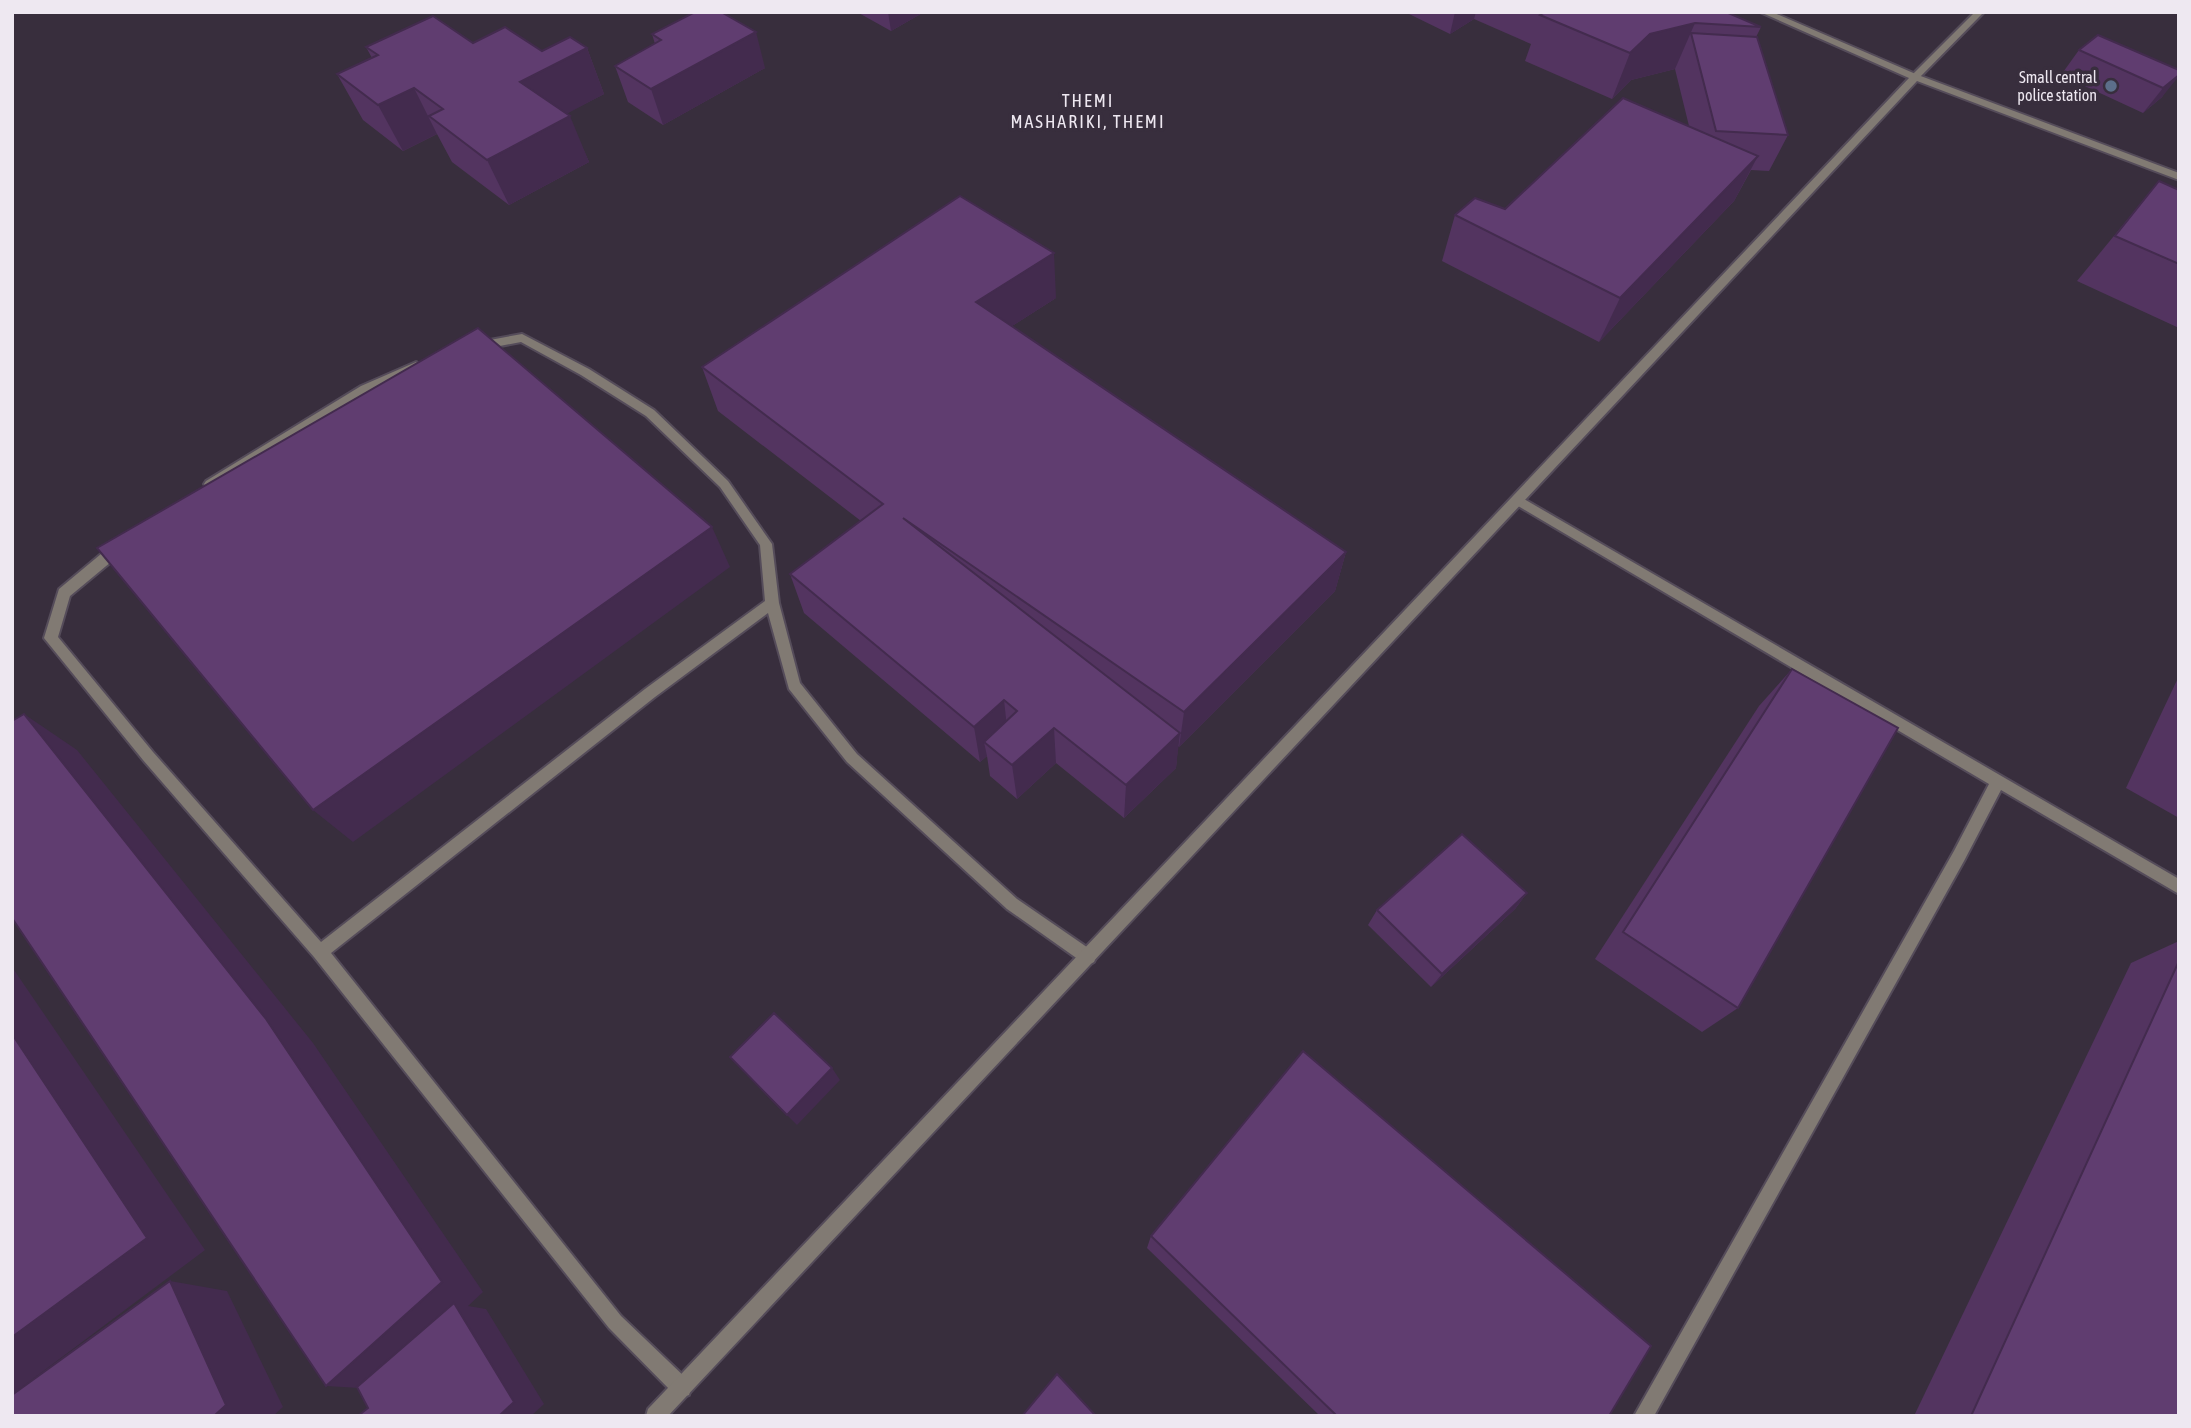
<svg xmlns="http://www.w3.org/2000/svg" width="2191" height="1428" font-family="'Asap Condensed',sans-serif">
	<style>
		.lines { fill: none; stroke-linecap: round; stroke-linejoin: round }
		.lane-casing { stroke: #554c5a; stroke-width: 4 }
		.street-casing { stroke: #554c5a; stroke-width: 4 }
		.lane { fill: #817a73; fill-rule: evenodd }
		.street { fill: #817a73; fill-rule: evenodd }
		.wall { fill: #533460 }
		.shaded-wall { fill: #432b4e }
		.building { fill: #603d70; stroke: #432b4e; stroke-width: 2 }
		.service-dot { fill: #5c6f8a; stroke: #382e3d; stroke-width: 2.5 }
		.labels { text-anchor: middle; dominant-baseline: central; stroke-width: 7; stroke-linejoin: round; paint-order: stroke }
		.far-poi-label { font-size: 16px; fill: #eee8f1; stroke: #382e3d; text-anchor: end }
		.far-neighbourhood-label { font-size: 18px; letter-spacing: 2px; fill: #eee8f1; stroke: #382e3d }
	</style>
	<rect width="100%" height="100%" fill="#382e3d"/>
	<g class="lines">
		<g class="lane-casing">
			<g id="lane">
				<polygon points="1975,12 1984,12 1918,79 1912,79 1912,75"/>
				<polygon points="522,334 589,369 654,410 728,481 772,544 779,603 800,683 857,754 1017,899 1094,952 1096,957 1094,962 1088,965 1082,962 1007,909 847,762 789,689 768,613 655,697 331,953 621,1316 689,1381 691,1388 689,1395 682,1397 675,1395 609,1328 314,957 143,760 44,638 59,589 113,544 123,544 124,548 123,552 70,596 58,637 153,752 321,942 645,689 765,601 760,545 720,487 646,416 581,375 521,342 479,350 473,346 479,342"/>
				<polygon points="416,362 422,366 420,369 369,392 214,487 206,487 204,484 206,481 361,386"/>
				<polygon points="1517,495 2179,879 2179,894 2001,790 1964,861 1654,1416 1634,1416 1954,851 1989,784 1513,503 1511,500"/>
			</g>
		</g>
		<g class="street-casing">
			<polygon id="street" points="1760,12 1772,12 1918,75 2179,173 2179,180 1917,81 668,1416 646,1416 648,1409 1909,78"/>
		</g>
		<use href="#lane" class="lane"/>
		<use href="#street" class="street"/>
	</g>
	<g class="wall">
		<polygon points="857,12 924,12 891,31"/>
		<polygon points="1405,12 1726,12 1761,27 1756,37 1788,135 1769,171 1751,170 1734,201 1599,342 1442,261 1455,215 1505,209 1689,126 1675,69 1631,80 1612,99 1525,61 1531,44 1474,19 1450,34"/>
		<polygon points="652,34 765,68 663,125 628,102 615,66 655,44"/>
		<polygon points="473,43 542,51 587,48 604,94 567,113 589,162 509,205 452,162 437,134 403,151 363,120 337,74 372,58 366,47"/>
		<polygon points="2079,50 2179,70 2162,97 2143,113 2061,75"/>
		<polygon points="2159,181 2179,190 2179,328 2077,281"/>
		<polygon points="1056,298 1012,326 1346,552 1335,591 1179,747 1178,746 1176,768 1124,818 1056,763 1017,799 990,776 987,756 980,762 804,613 790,574 861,521 718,411 702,367"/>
		<polygon points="1792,669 1738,1008 1702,1032 1595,959 1759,706"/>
		<polygon points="2179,676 2179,818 2126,788"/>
		<polygon points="1527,893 1515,909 1431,987 1368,925 1377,910"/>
		<polygon points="2179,941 2179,1416 1914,1416 2131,963"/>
		<polygon points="1151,1236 1609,1416 1320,1416 1147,1248"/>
	</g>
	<g class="shaded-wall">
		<polygon points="888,12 924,12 891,31"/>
		<polygon points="1455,12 1476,12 1474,19 1450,34"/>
		<polygon points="1695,23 1675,69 1631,80 1612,99 1630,53 1650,34"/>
		<polygon points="756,32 765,68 663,125 651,89"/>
		<polygon points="587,48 604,94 540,128 520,82"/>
		<polygon points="2179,75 2179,76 2162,97 2143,113 2163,88"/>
		<polygon points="414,88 437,134 403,151 378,105"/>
		<polygon points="570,116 589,162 509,205 487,160"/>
		<polygon points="1758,156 1734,201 1599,342 1620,298"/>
		<polygon points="1054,253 1056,298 981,346 976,302"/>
		<polygon points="712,527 730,567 353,842 313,810"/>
		<polygon points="1346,552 1335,591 1179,747 1184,712"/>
		<polygon points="1004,700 1008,736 984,742 987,756 980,762 974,727"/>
		<polygon points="24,714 77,750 313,1043 483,1292 468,1306 486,1309 544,1404 531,1416 499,1416 376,1389 326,1386"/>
		<polygon points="1054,728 1056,763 1017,799 1012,765"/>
		<polygon points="1180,733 1176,768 1124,818 1126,785"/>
		<polygon points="1527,893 1515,909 1431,987 1442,974"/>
		<polygon points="12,967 205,1250 14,1393 12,1393"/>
		<polygon points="832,1068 840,1080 797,1125 787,1115"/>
		<polygon points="170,1281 227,1291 283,1407 273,1416 214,1416"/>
	</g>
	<g class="building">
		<polygon points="695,12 721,12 756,32 651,89 615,66 661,40 652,34"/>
		<polygon points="1545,12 1726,12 1761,27 1695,23 1650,34 1630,53 1540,15"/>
		<polygon points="433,16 473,43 505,27 542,51 570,37 587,48 520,82 570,116 487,160 429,116 443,109 414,88 378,105 337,74 378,55 366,47"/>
		<polygon points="1691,33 1757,37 1788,135 1716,131"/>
		<polygon points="2098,35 2179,70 2179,75 2163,88 2079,50"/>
		<polygon points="1623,98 1758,156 1620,298 1455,215 1475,198 1505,209"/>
		<polygon points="2159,181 2179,190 2179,264 2115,236"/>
		<polygon points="960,196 1054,253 976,302 1346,552 1184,712 903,518 1180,733 1126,785 1054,728 1012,765 984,742 1017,711 1004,700 974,727 790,574 883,504 702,367"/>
		<polygon points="478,328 712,527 313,810 97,548"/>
		<polygon points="1792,669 1898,728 1738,1008 1623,932"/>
		<polygon points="24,714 266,1019 442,1282 326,1386 12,918 12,721"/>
		<polygon points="1462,834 1527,893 1442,974 1377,910"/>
		<polygon points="2179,961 2179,1416 1971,1416"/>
		<polygon points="774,1013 832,1068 787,1115 730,1057"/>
		<polygon points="12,1034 147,1238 12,1337"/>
		<polygon points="1303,1051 1651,1346 1609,1416 1337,1416 1151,1236"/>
		<polygon points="170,1281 226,1405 214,1416 12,1416 12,1395"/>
		<polygon points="454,1303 514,1402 499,1416 358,1416 368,1408 357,1387"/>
		<polygon points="1057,1374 1096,1416 1022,1416"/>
	</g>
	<circle class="service-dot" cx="2111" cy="86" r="7"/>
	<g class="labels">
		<g class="far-poi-label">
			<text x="2097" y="77">Small central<tspan x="2097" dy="18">police station</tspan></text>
		</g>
		<g class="far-neighbourhood-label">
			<text x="1088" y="100">THEMI<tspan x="1088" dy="21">MASHARIKI, THEMI</tspan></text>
		</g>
	</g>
	<rect width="2191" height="1428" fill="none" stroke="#eee8f1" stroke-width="28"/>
</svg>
